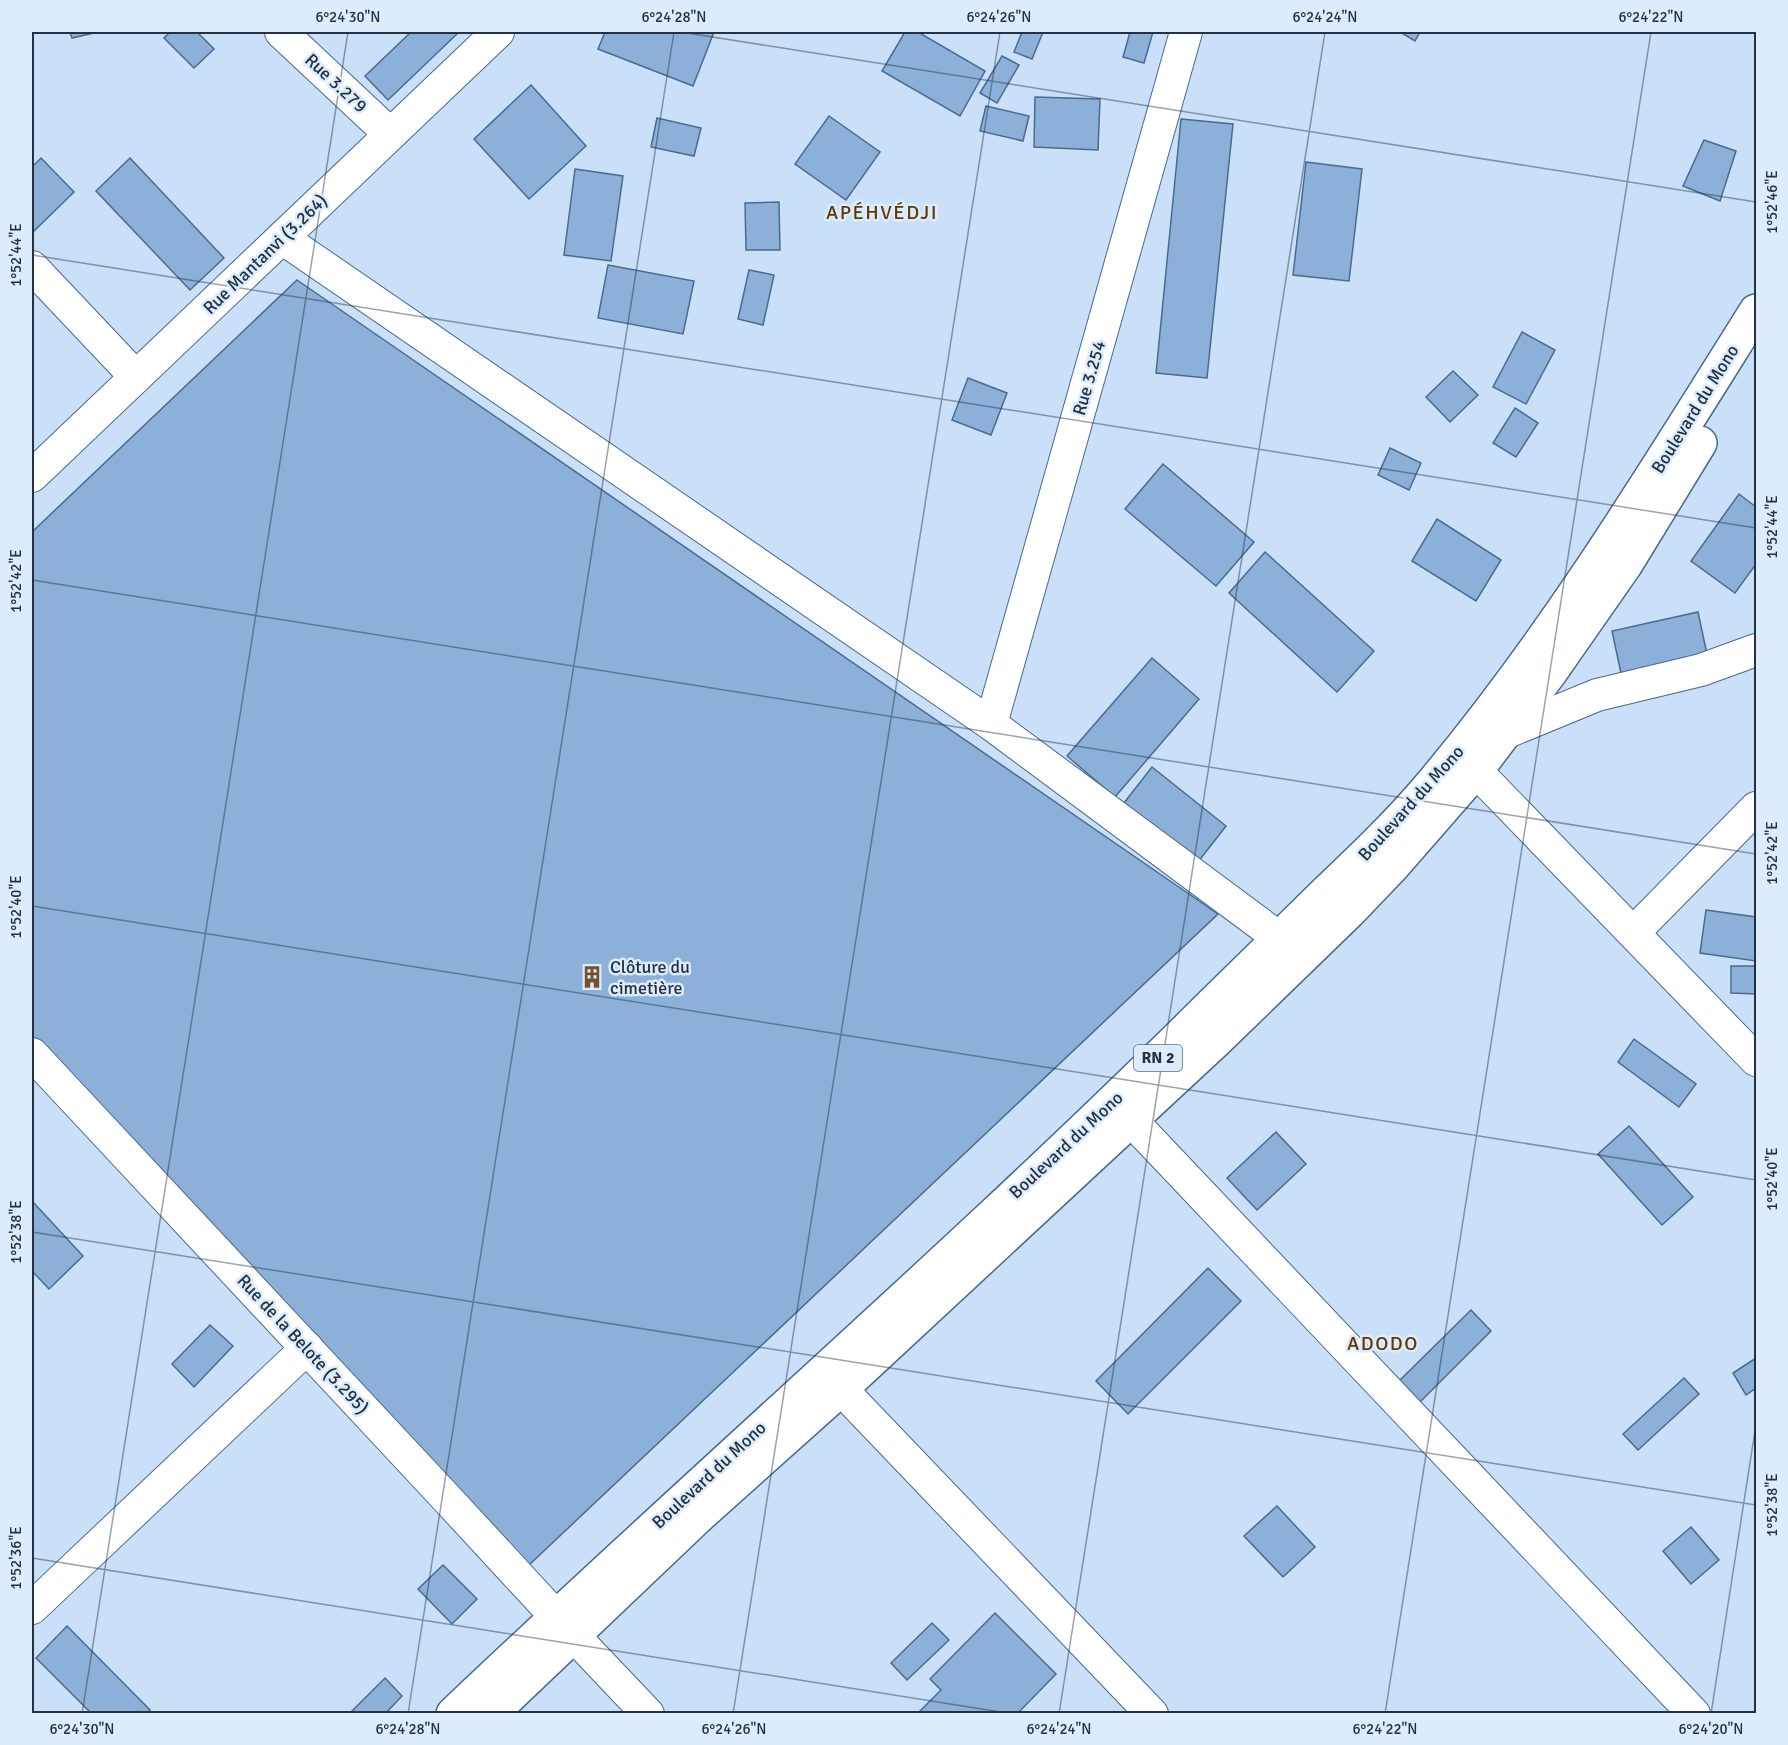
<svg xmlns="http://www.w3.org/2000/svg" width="1788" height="1745" font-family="Signika,sans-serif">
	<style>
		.building { fill: #8cb0d8; stroke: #4a6b90; stroke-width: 1.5 }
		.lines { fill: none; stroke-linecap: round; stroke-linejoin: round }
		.minor-casing { stroke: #48698e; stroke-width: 34 }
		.primary-casing { stroke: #48698e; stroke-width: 36 }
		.minor { stroke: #fff; stroke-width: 32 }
		.primary { stroke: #fff; stroke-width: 33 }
		.ticks { fill: none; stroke: #233142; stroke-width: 1.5; stroke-opacity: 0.45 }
		.labels { text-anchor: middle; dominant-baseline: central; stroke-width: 5; stroke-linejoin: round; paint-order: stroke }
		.shield { fill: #ddecfd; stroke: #5b697a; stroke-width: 1.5 }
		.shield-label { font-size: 16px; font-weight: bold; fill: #233142 }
		.street-label { font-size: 18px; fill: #233142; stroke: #ddecfd }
		.poi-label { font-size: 18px; fill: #233142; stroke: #ddecfd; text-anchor: start }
		.neighbourhood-label { font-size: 20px; letter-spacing: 1.5px; fill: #5d3a03; stroke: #ddecfd }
		.neatline { fill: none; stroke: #233142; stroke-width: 2 }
		.ticks-label { font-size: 15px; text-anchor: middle; fill: #233142 }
	</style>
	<rect width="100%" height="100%" fill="#cae0f9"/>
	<g class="building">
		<polygon points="70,32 98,32 72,38"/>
		<polygon points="170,32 197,32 214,49 194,68 164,38"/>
		<polygon points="411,32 459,32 388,100 365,76"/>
		<polygon points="605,32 714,32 693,86 598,49"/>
		<polygon points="905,32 918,32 985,71 960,116 882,71"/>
		<polygon points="1022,32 1043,32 1032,59 1014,52"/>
		<polygon points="1130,32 1153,32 1144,63 1123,57"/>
		<polygon points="1400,32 1420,32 1415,41"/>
		<polygon points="1002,56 1019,65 997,103 980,93"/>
		<polygon points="531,85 586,146 529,199 474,139"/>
		<polygon points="1035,97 1100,99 1098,150 1034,147"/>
		<polygon points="986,106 1029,116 1023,141 980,131"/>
		<polygon points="829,116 880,152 846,200 795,164"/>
		<polygon points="657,118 701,128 694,156 651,147"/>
		<polygon points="1181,119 1233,124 1207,378 1156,373"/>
		<polygon points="1704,140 1736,151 1720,201 1683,186"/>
		<polygon points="41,158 74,192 32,233 32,167"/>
		<polygon points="130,158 224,258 190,290 96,191"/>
		<polygon points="1306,162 1362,169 1349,281 1293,275"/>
		<polygon points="575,169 623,176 611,261 564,255"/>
		<polygon points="779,202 780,250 746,250 745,203"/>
		<polygon points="608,265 694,281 683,334 598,318"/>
		<polygon points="749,270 774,275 763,325 738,319"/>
		<polygon points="297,280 1218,914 528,1566 32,1039 32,532"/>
		<polygon points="1522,332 1555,350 1526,404 1493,387"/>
		<polygon points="1453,371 1478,395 1450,422 1426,397"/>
		<polygon points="968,378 1007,393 991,435 952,420"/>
		<polygon points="1515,408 1538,423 1516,457 1493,443"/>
		<polygon points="1390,448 1421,463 1409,490 1378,475"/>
		<polygon points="1163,464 1254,542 1216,586 1125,509"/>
		<polygon points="1739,494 1756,507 1756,564 1735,593 1691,561"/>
		<polygon points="1437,519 1501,560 1476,601 1412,561"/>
		<polygon points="1265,552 1374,651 1337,692 1229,593"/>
		<polygon points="1698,612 1708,659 1622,678 1612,631"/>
		<polygon points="1152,658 1199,699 1115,797 1067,756"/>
		<polygon points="1152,767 1226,826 1198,862 1124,803"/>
		<polygon points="1706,910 1756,917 1756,961 1700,953"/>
		<polygon points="1731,966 1756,966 1756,994 1731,993"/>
		<polygon points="1634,1039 1696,1084 1679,1107 1618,1062"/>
		<polygon points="1629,1126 1693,1197 1662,1225 1598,1154"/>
		<polygon points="1276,1132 1306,1164 1257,1210 1227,1178"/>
		<polygon points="32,1201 83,1256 49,1289 32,1271"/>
		<polygon points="1208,1268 1241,1301 1128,1414 1096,1381"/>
		<polygon points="1471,1310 1491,1331 1418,1404 1397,1383"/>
		<polygon points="210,1325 233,1346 194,1387 172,1364"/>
		<polygon points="1756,1358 1756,1388 1746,1395 1733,1373"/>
		<polygon points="1684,1378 1699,1394 1638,1450 1623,1434"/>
		<polygon points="1277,1506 1315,1547 1283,1577 1244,1536"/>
		<polygon points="1691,1527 1719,1560 1691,1584 1663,1551"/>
		<polygon points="443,1565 477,1599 452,1624 418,1589"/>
		<polygon points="995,1613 1056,1674 1017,1714 917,1714 941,1690 930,1679"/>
		<polygon points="932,1623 949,1640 907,1680 891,1663"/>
		<polygon points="67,1626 150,1710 146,1714 92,1714 36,1658"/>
		<polygon points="385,1678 402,1696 385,1714 349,1714"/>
	</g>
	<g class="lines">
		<g class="minor-casing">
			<g id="minor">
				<polyline points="281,32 390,134"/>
				<polyline points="282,238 991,724 1279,938"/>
				<polyline points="32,267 136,377"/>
				<polyline points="32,476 498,32"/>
				<polyline points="991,724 1186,32"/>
				<polyline points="1507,732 1597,695 1701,670 1756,650"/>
				<polyline points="1476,771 1756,1060"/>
				<polyline points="1634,932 1756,808"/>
				<polyline points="32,1054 451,1503 573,1635 648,1714"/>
				<polyline points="1131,1120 1694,1714"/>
				<polyline points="841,1389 1152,1714"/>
				<polyline points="32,1608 307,1348"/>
			</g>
		</g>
		<g class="primary-casing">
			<g id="primary">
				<path d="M 453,1714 C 703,1476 965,1250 1209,1007 C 1246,971 1282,935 1319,899 C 1359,861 1399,823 1434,781 C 1556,635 1655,472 1756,311"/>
				<polyline points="491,1714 698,1517 841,1389 1216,1041 1349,912 1394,865 1476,771 1550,673 1626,564 1700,443"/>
			</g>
		</g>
		<use href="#minor" class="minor"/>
		<use href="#primary" class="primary"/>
	</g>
	<path class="ticks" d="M 681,32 L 1756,202M 32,255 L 1756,528M 32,580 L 1756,854M 32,906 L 1756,1180M 32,1232 L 1756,1505M 32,1558 L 1013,1714M 82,1714 L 348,32M 408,1714 L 674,32M 733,1714 L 1000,32M 1059,1714 L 1325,32M 1385,1714 L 1651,32M 1711,1714 L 1756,1424"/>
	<defs>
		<g id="building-bare" transform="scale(1.8)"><path d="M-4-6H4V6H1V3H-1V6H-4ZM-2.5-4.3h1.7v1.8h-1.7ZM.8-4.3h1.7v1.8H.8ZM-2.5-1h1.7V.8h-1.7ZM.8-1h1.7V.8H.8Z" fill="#725228" stroke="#ddecfd" stroke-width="2.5" paint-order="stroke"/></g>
	</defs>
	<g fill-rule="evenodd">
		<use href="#building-bare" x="592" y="977"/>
	</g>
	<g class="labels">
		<rect class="shield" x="1134" y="1045" width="48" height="26" rx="4.5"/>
		<g class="shield-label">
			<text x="1158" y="1058">RN 2</text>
		</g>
		<g class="street-label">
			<text transform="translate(336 83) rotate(43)">Rue 3.279</text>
			<text transform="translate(265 254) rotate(-44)">Rue Mantanvi (3.264)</text>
			<text transform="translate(1089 378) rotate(-74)">Rue 3.254</text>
			<text transform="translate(1695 409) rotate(-58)">Boulevard du Mono</text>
			<text transform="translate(1411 803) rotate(-48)">Boulevard du Mono</text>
			<text transform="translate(1066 1145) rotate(-43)">Boulevard du Mono</text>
			<text transform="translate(303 1344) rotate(47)">Rue de la Belote (3.295)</text>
			<text transform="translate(709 1475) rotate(-43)">Boulevard du Mono</text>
		</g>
		<g class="poi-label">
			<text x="610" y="967">Clôture du<tspan x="610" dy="21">cimetière</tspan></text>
		</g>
		<g class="neighbourhood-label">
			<text x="882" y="212">APÉHVÉDJI</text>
			<text x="1383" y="1343">ADODO</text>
		</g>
	</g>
	<rect width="1788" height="1745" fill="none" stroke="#ddecfd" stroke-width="66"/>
	<rect x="33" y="33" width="1722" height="1679" class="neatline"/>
	<g class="ticks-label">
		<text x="348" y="22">6°24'30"N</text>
		<text x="674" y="22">6°24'28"N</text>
		<text x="999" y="22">6°24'26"N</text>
		<text x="1325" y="22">6°24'24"N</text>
		<text x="1651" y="22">6°24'22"N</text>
		<text transform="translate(1772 202) rotate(-90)" y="5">1°52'46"E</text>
		<text transform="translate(16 255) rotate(-90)" y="5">1°52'44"E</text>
		<text transform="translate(1772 527) rotate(-90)" y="5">1°52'44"E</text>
		<text transform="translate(16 581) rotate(-90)" y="5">1°52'42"E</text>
		<text transform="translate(1772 853) rotate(-90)" y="5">1°52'42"E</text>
		<text transform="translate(16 907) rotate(-90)" y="5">1°52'40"E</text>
		<text transform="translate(1772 1179) rotate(-90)" y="5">1°52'40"E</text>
		<text transform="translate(16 1232) rotate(-90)" y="5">1°52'38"E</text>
		<text transform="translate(1772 1505) rotate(-90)" y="5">1°52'38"E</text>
		<text transform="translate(16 1558) rotate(-90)" y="5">1°52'36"E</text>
		<text x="82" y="1734">6°24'30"N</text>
		<text x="408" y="1734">6°24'28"N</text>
		<text x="734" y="1734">6°24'26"N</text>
		<text x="1059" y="1734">6°24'24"N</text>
		<text x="1385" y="1734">6°24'22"N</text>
		<text x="1711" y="1734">6°24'20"N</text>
	</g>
</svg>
